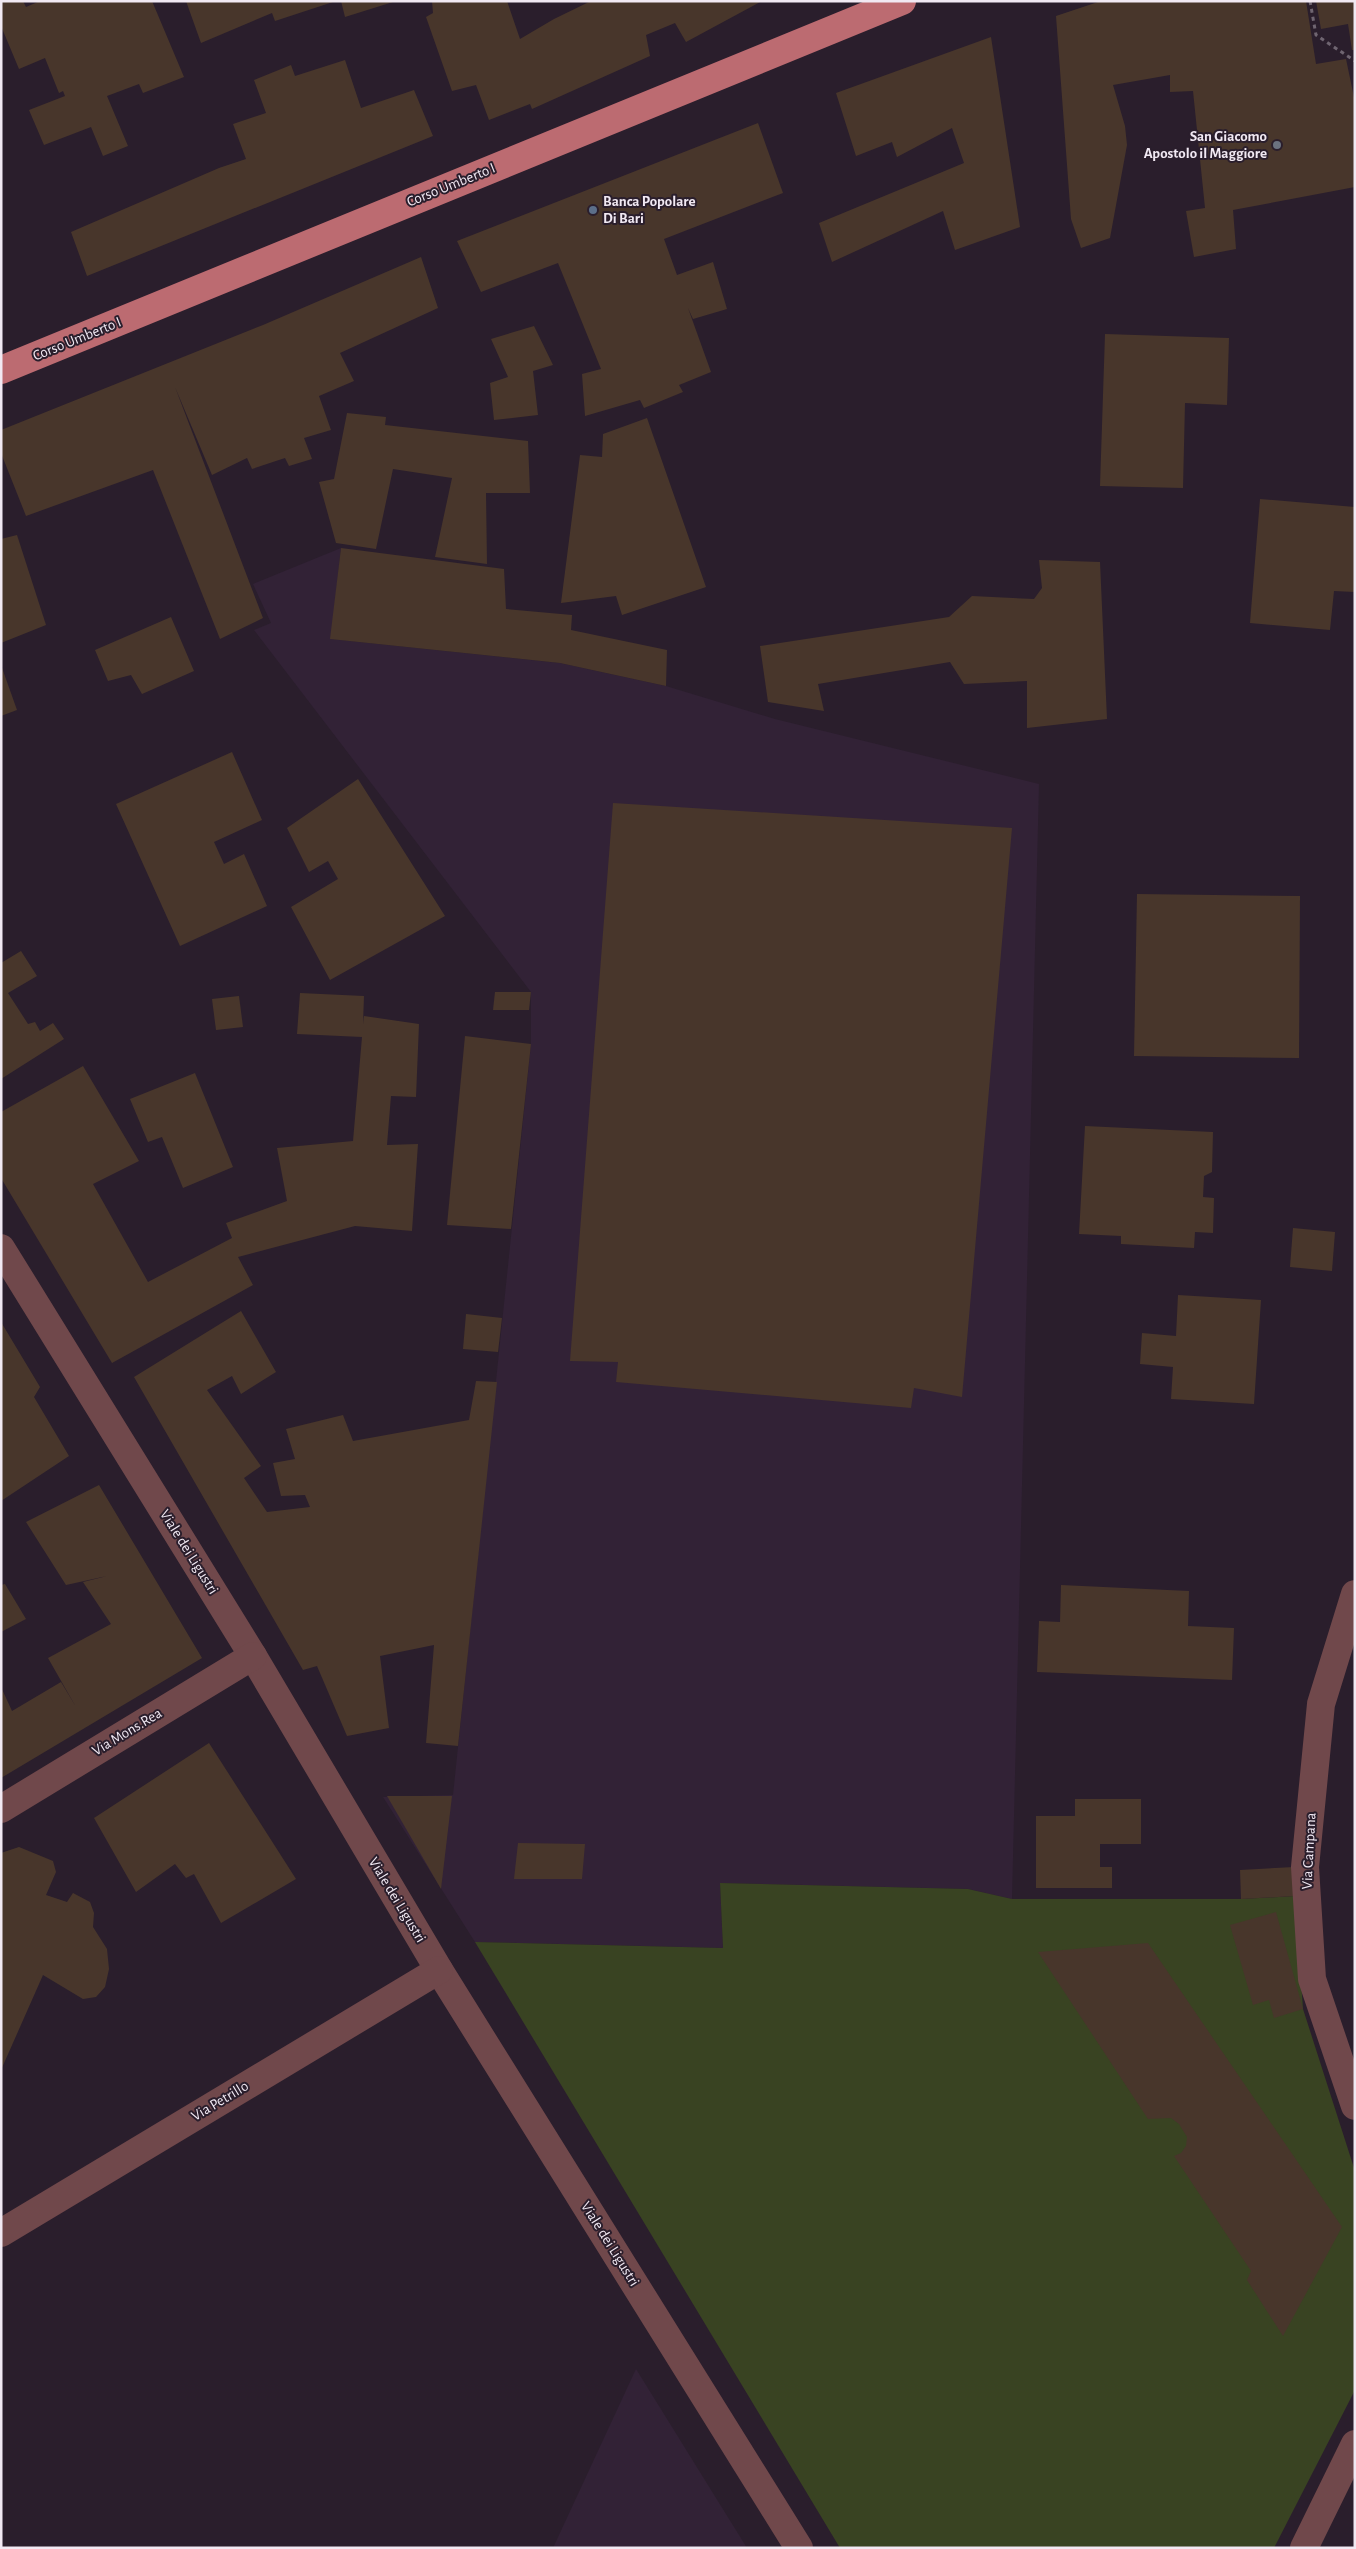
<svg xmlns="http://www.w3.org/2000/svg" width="1356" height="2549" font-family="'Alegreya Sans',sans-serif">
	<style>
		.built { fill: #322236 }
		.green { fill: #394322 }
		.building { fill: #48362b }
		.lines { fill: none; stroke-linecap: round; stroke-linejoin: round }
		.path { stroke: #6f6571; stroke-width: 3; stroke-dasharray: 4 4; stroke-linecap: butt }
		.minor { stroke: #70484b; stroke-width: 28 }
		.major { stroke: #bc6b71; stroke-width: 28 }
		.worship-dot { fill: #6b7280; stroke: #2a1e2c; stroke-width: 2 }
		.service-dot { fill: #5c6f8a; stroke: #2a1e2c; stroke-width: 2 }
		.labels { text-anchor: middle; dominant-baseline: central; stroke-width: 4; stroke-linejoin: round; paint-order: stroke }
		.poi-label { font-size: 15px; font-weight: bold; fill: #f1e9f3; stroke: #2a1e2c; text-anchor: end }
		.street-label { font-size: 15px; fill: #f1e9f3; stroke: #2a1e2c }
	</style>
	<rect width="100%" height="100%" fill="#2a1e2c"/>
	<g class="built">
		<polygon points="341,548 331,639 560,663 666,686 775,719 1039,784 1012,1899 968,1889 720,1883 723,1948 475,1942 383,1797 453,1795 531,1044 531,992 254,630 271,623 253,584"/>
		<polygon points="636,2369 747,2548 553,2548"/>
	</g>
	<polygon class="green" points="720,1883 968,1889 1012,1899 1241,1899 1295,1896 1303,2009 1355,2171 1355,2390 1274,2548 840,2548 475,1942 723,1948"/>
	<g class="building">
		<polygon points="1,1 23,1 26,7 40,1 152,1 184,77 143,93 139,84 107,96 128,146 103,156 91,127 44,145 29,110 65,96 63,91 59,93 45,58 19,69 1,26"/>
		<polygon points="186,1 333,1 333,2 275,21 272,13 201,43"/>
		<polygon points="341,1 393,1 393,2 345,17"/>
		<polygon points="432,1 507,1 520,39 554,19 591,1 762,1 686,42 675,23 646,35 650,56 532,109 530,104 489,120 476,85 452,91 426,17 433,13"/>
		<polygon points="1101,1 1306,1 1316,64 1346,59 1355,102 1355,187 1233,210 1236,249 1194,257 1186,211 1205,208 1193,91 1170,92 1170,75 1113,85 1125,126 1127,145 1110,238 1081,248 1071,219 1056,16"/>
		<polygon points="1316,1 1355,1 1355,50 1352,50 1348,24 1321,29"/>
		<polygon points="991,37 1020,227 955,250 943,211 832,262 819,223 964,163 952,128 897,157 892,142 856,156 836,93"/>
		<polygon points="345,60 361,108 414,90 433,136 87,276 71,232 219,168 246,159 233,124 266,113 254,80 291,65 295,76"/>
		<polygon points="758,123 783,193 664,239 677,275 713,262 727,309 693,319 688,308 711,372 679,385 683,392 644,408 640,400 585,416 582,374 601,369 558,263 481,292 457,241"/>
		<polygon points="421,257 438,308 340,353 354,381 319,396 331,430 304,438 312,459 289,466 285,458 252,469 247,458 212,475 175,387 263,618 220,639 153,470 26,516 1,453 1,430 263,325"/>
		<polygon points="534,326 553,365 533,371 538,415 494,420 490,383 508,377 491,339"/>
		<polygon points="1105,334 1229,338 1227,405 1185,403 1183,488 1100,486"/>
		<polygon points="347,413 386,417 385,425 394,426 528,441 530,493 486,493 487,564 435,557 452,478 393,469 376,549 336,543 319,482 334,479"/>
		<polygon points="647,418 706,587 622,615 616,596 561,603 580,455 602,457 603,434"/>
		<polygon points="1260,499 1355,507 1355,592 1334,591 1330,630 1250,623"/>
		<polygon points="17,535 46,625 1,643 1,539"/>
		<polygon points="341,548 504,569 506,609 572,615 571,630 667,650 666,686 560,663 330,639"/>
		<polygon points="1039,560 1100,562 1107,719 1027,728 1027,681 964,684 950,662 818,684 824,711 768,702 760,646 949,617 972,596 1034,599 1042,588"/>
		<polygon points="171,617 194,671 142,694 131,675 108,681 95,650"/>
		<polygon points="1,665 17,710 1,716"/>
		<polygon points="232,752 262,820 214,842 224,864 244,854 267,906 180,946 116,804"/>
		<polygon points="358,779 445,916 330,980 291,907 338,879 328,861 309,872 287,828"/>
		<polygon points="613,803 1012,828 962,1397 914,1388 911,1408 616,1382 618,1362 570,1361"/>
		<polygon points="1137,894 1300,896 1299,1058 1134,1056"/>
		<polygon points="21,951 37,976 8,993 28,1024 35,1022 40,1031 53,1023 64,1039 1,1079 1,963"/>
		<polygon points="495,992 531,992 529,1010 493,1010"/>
		<polygon points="300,993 364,996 363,1024 364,1016 419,1024 416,1097 391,1096 387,1145 418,1144 412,1231 355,1226 238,1257 253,1285 112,1363 1,1178 1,1112 83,1066 139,1161 93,1184 148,1282 232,1238 226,1223 287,1201 277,1148 353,1141 362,1037 297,1034"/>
		<polygon points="239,996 243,1027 216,1030 212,999"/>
		<polygon points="465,1036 531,1044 511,1229 447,1225"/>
		<polygon points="195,1073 233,1167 183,1188 162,1137 148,1142 130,1099"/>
		<polygon points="1085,1126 1213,1132 1212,1172 1204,1176 1203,1197 1214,1198 1213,1233 1195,1232 1194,1248 1121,1244 1121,1236 1079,1234"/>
		<polygon points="1293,1228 1335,1232 1332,1271 1290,1267"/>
		<polygon points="1178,1295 1261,1300 1254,1404 1171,1399 1173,1367 1140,1364 1142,1333 1176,1336"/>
		<polygon points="241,1311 276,1372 241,1394 232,1376 207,1390 261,1466 244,1478 267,1512 310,1507 305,1495 281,1496 273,1463 295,1459 286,1429 343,1415 353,1441 469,1420 476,1381 497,1382 458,1746 426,1743 434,1645 380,1656 389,1728 347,1736 317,1666 303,1670 134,1377"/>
		<polygon points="466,1314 502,1318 498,1352 463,1349"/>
		<polygon points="1,1322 40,1387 34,1397 69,1456 1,1501"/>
		<polygon points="99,1485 202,1658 1,1778 1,1687 12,1711 61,1682 76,1707 48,1658 111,1624 83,1582 107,1576 66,1585 26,1522"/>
		<polygon points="5,1584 26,1619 1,1632 1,1585"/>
		<polygon points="1061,1585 1189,1591 1188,1626 1234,1628 1232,1680 1037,1672 1039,1621 1060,1622"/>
		<polygon points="209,1743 296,1879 221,1923 194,1874 186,1878 175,1864 136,1892 94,1818"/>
		<polygon points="387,1796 452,1796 441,1889"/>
		<polygon points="1075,1799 1141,1799 1141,1844 1100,1844 1100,1867 1112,1867 1112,1888 1036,1888 1036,1816 1075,1816"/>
		<polygon points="518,1843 585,1844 582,1879 514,1879"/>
		<polygon points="19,1847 53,1861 56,1872 46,1895 67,1902 73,1893 90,1902 94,1913 93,1927 107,1949 109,1969 105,1987 96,1997 83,1999 43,1975 1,2070 1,1853"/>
		<polygon points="1294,1867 1295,1896 1241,1899 1240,1870"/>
		<polygon points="1276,1912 1303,2009 1274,2018 1269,2000 1253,2005 1230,1925"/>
		<polygon points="1148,1943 1342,2227 1283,2336 1247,2280 1251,2271 1174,2156 1181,2153 1186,2146 1187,2137 1179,2124 1171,2118 1148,2119 1038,1952"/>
	</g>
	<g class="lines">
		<polyline class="path" points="1310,1 1316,35 1355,61"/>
		<g class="minor">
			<polyline points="1,1248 253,1656 439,1970 799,2548"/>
			<polyline points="1355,1594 1321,1704 1305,1867 1312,1979 1355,2106"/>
			<polyline points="1,1809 253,1656"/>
			<polyline points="1,2233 439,1970"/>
			<polyline points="1304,2548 1355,2444"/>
		</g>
		<polyline class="major" points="1,370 902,1"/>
	</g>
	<circle class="worship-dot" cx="1277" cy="145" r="5"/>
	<circle class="service-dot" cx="593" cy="210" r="5"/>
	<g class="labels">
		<g class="poi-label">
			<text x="1267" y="136">San Giacomo<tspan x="1267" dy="17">Apostolo il Maggiore</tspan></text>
			<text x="603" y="201" text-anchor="start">Banca Popolare<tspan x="603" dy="17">Di Bari</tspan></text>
		</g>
		<g class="street-label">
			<text transform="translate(451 185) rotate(-22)">Corso Umberto I</text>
			<text transform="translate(77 339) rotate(-22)">Corso Umberto I</text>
			<text transform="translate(189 1552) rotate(58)">Viale dei Ligustri</text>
			<text transform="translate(127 1732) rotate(-31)">Via Mons.Rea</text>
			<text transform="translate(1309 1851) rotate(-87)">Via Campana</text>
			<text transform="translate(397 1900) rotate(59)">Viale dei Ligustri</text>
			<text transform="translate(220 2101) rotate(-31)">Via Petrillo</text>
			<text transform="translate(610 2244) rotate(58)">Viale dei Ligustri</text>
		</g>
	</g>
	<rect width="1356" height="2549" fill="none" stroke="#f1e9f3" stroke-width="5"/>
</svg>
